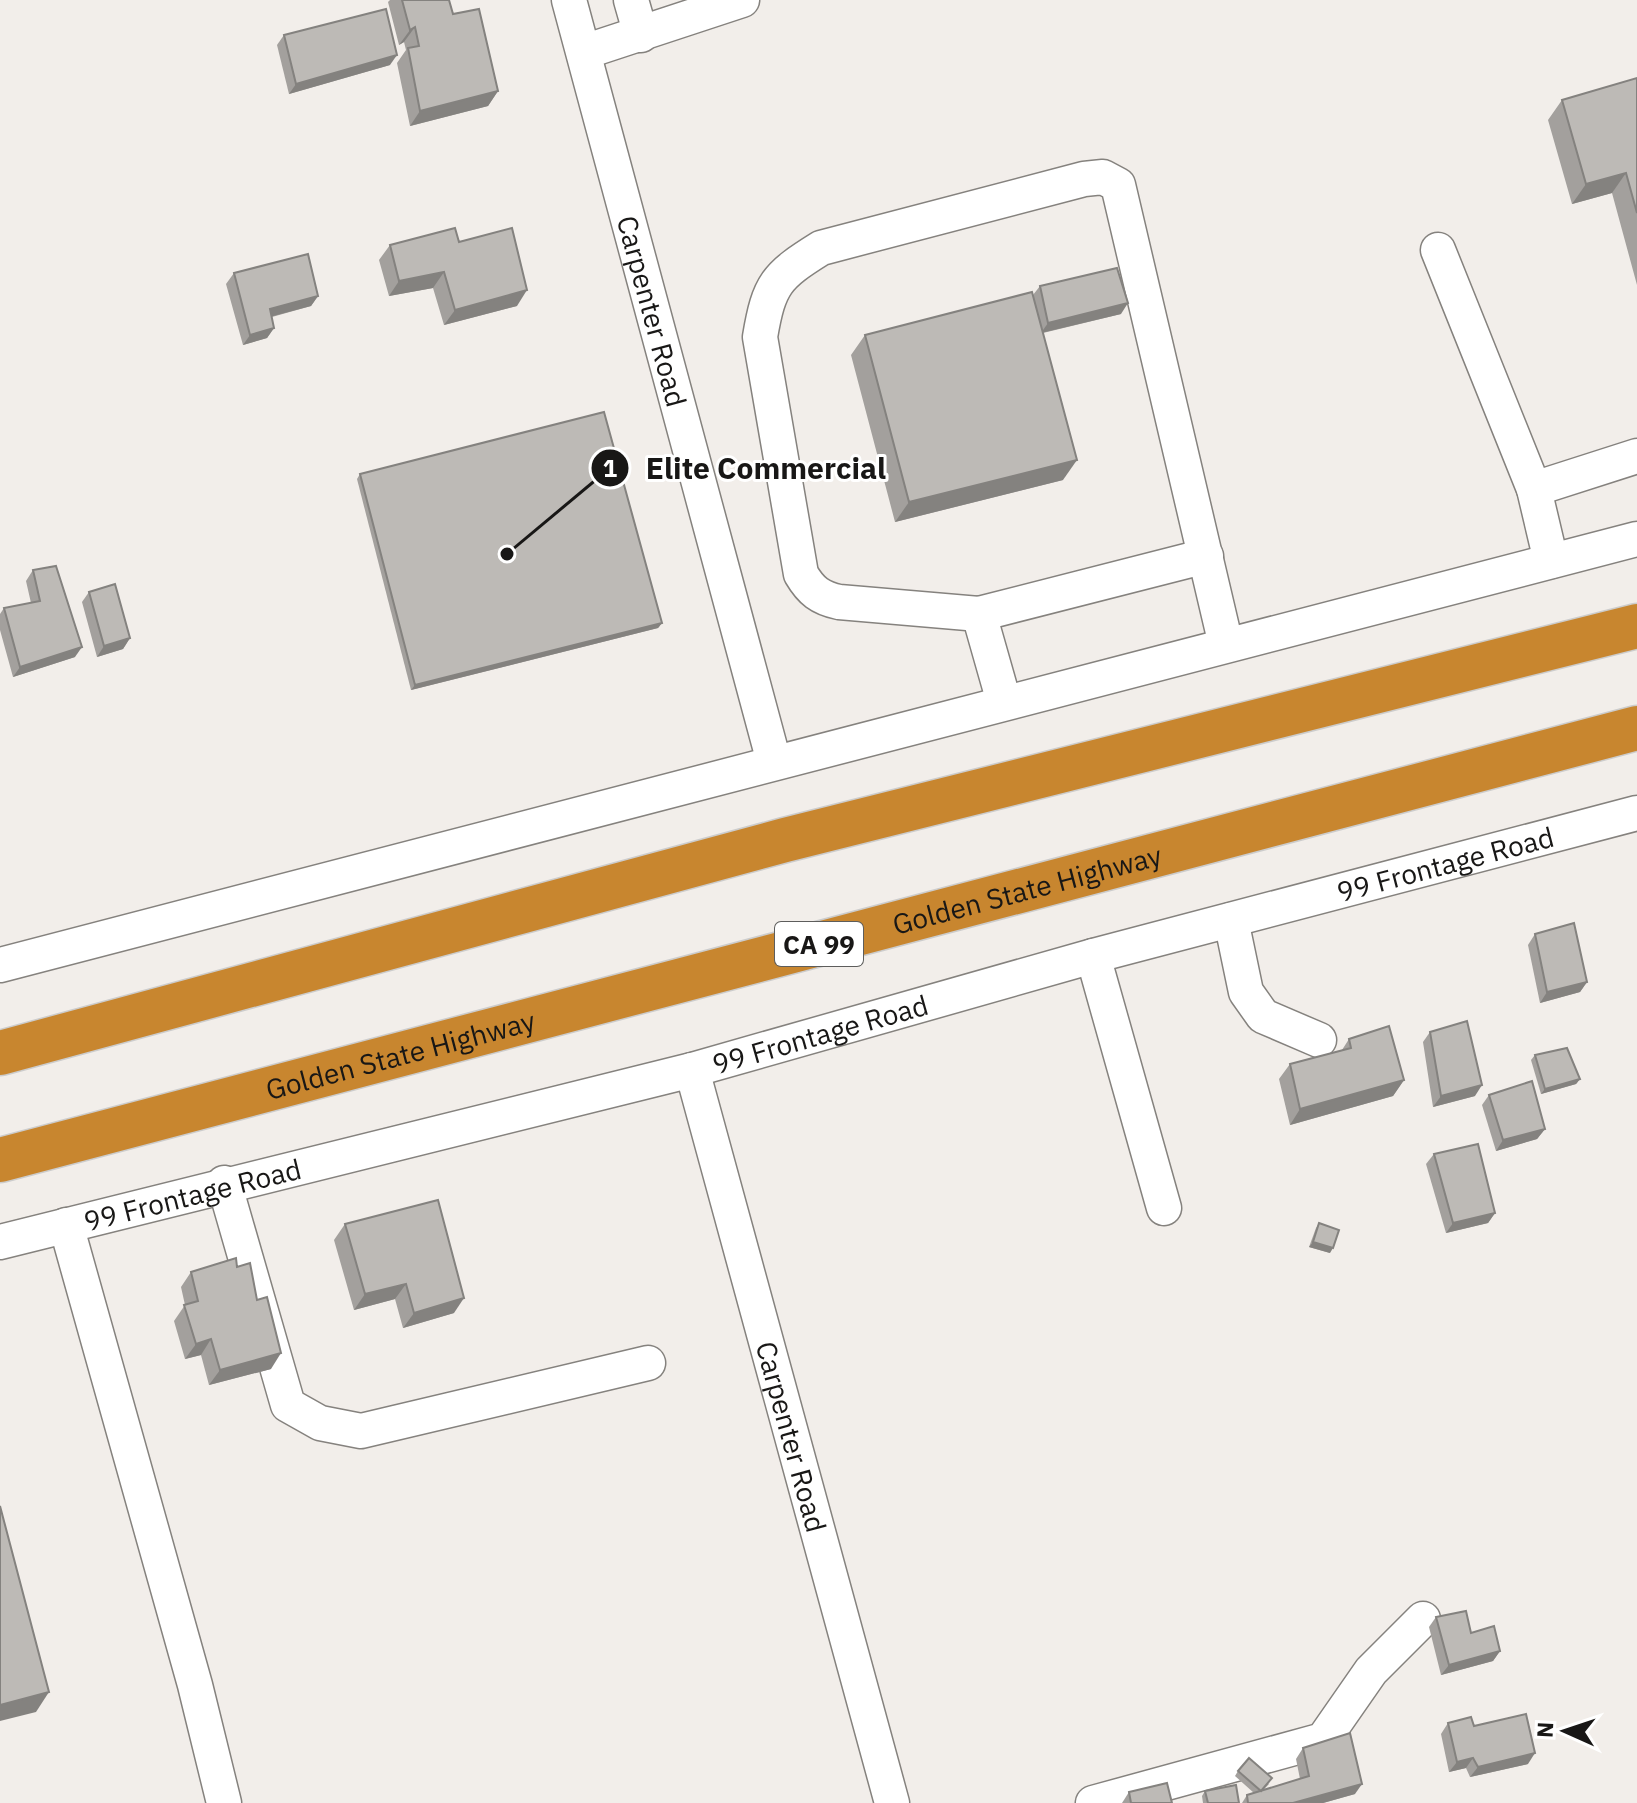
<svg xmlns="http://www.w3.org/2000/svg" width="1637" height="1803" font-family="'IBM Plex Sans',sans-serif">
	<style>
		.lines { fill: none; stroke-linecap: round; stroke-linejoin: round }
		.minor-casing { stroke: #85827e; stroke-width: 37 }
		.highway-casing { stroke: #ccc; stroke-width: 47 }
		.minor { stroke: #fff; stroke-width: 34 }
		.highway { stroke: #c8862f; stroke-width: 44 }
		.wall { fill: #a3a09d }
		.shaded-wall { fill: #84827f }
		.building { fill: #bdbab6; stroke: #84827f; stroke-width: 2 }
		.labels { text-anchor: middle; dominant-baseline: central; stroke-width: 6; stroke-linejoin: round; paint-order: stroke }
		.shield { fill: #fff; stroke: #5d5d5c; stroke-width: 2 }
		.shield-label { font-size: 26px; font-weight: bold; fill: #181716 }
		.street-label { font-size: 28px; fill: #181716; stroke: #fff }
		.leader { fill: none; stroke: #181716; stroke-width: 3 }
		.callout-dot { fill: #181716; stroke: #fff; stroke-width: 3 }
		.mark-label { font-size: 24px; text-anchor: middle; font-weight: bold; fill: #fff }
		.callout-label { font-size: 30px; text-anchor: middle; font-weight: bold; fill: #181716; stroke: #fff; stroke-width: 6; stroke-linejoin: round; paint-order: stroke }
	</style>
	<rect width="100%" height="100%" fill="#f2eeea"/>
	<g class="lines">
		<g class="minor-casing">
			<g id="minor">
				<path id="s1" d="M 569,0 L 774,762"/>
				<polyline points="631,0 641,35"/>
				<polyline points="584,52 742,0"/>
				<polyline points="1438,250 1534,489 1551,561"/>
				<polyline points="1534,489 1637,456"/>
				<polyline points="979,614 1206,556"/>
				<path d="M 1004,702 L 979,614 L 839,602 C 820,598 811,591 801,574 L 760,337 C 769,284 776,276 821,248 L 1084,179 L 1103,177 L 1118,185 L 1226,645"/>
				<polyline points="1231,920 1246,992 1263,1016 1319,1040"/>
				<polyline points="1093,956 1164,1208"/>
				<polyline points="0,965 1637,539"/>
				<path id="s2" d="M 692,1070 L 892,1803"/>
				<polyline points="224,1183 288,1405 320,1423 361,1431 648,1363"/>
				<polyline points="66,1225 195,1685 224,1803"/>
				<path id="s3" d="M 0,1242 L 692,1070 L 1093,956 L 1637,813"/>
				<polyline points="1093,1803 1323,1740 1371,1671 1423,1619"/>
			</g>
		</g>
		<g class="highway-casing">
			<g id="highway">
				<polyline points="0,1053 785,840 1637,626"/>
				<path id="s4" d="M 0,1160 L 1637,728"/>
			</g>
		</g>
		<use href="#minor" class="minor"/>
		<use href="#highway" class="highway"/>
	</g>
	<g class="wall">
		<polygon points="390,0 449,0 453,14 498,91 488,106 410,126 397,63 406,50 404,42 399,45 388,2"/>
		<polygon points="284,35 390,65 289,94 277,45"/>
		<polygon points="1637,78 1637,285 1612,193 1572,204 1548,120 1562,100"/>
		<polygon points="459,242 517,306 444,325 433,288 389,296 379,260 390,245"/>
		<polygon points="234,273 318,296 311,306 272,317 274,328 267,338 243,345 226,284"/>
		<polygon points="1040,286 1121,314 1043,333 1063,480 895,522 851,355 865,335 1033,295"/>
		<polygon points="360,474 662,623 658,628 411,690 357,479"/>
		<polygon points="33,570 75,657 13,677 0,630 0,614 4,608 31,603 26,581"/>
		<polygon points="89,592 130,638 123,649 97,657 82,602"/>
		<polygon points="1535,934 1587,982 1580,992 1540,1003 1528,945"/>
		<polygon points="1430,1032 1475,1096 1433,1107 1423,1042"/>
		<polygon points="1349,1039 1404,1080 1393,1096 1290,1125 1279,1079 1290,1064 1342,1050"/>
		<polygon points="1535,1055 1580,1079 1576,1084 1541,1094 1531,1060"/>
		<polygon points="1489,1095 1545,1129 1537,1139 1496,1151 1482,1105"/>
		<polygon points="1434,1154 1495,1213 1488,1223 1446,1233 1426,1164"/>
		<polygon points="1319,1223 1330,1253 1309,1247 1316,1228"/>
		<polygon points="345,1224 454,1313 403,1328 395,1299 354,1310 334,1240"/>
		<polygon points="237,1267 271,1369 209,1385 201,1355 185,1359 174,1321 185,1305 181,1287 191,1272"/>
		<polygon points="1436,1617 1471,1633 1500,1651 1493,1661 1441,1675 1429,1627"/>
		<polygon points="1448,1723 1474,1726 1528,1764 1470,1777 1466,1768 1449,1772 1441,1734"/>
		<polygon points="1303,1748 1355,1794 1323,1803 1242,1803 1247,1795 1254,1793 1235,1776 1238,1771 1269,1784 1263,1790 1300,1779 1296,1759"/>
		<polygon points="1205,1791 1239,1803 1203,1803 1202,1796"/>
		<polygon points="1129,1792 1172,1803 1122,1803"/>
	</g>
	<g class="shaded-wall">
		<polygon points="415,27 404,42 399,45 410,30"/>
		<polygon points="397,55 390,65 289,94 296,84"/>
		<polygon points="498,91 488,106 410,126 420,111"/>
		<polygon points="1626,173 1612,193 1572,204 1586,184"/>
		<polygon points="444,272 433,288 389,296 399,281"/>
		<polygon points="527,290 517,306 444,325 455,310"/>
		<polygon points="318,296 311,306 262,319 270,309"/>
		<polygon points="1128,303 1121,314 1041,333 1048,323"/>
		<polygon points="274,328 267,338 243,345 250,335"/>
		<polygon points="1077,460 1063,480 895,522 909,502"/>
		<polygon points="662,623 658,628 411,690 415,685"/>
		<polygon points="130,638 123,649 97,657 104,646"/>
		<polygon points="82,647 75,657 13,677 20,667"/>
		<polygon points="1587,982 1580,992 1540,1003 1547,992"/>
		<polygon points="1580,1079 1576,1084 1541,1094 1545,1089"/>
		<polygon points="1404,1080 1393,1096 1290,1125 1300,1109"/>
		<polygon points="1482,1085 1475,1096 1433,1107 1441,1096"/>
		<polygon points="1545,1129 1537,1139 1496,1151 1503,1140"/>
		<polygon points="1495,1213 1488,1223 1446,1233 1453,1223"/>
		<polygon points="1313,1242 1333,1248 1330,1253 1309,1247"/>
		<polygon points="406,1284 395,1299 354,1310 365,1294"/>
		<polygon points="464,1298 454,1313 403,1328 414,1313"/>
		<polygon points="211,1339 201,1355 185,1359 196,1344"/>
		<polygon points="281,1353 271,1369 209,1385 220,1370"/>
		<polygon points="1500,1651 1493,1661 1441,1675 1449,1665"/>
		<polygon points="49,1692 36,1712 0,1721 0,1705"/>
		<polygon points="1535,1753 1528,1764 1470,1777 1478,1767"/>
		<polygon points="1473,1758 1466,1768 1449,1772 1457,1762"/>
		<polygon points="1362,1784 1355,1794 1323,1803 1293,1803"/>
	</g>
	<g class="building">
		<polygon points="402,0 449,0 453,14 479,9 498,91 420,111 408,48 419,46 415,27 410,30"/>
		<polygon points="386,9 397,55 296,84 284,35"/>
		<polygon points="1637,78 1637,213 1626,173 1586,184 1562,100"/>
		<polygon points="455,228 459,242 512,228 527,290 455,310 444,272 399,281 390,245"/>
		<polygon points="308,254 318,296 270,309 274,328 250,335 234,273"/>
		<polygon points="1117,268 1128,303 1048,323 1040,286"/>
		<polygon points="1032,292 1077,460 909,502 865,335"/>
		<polygon points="604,412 662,623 415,685 360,474"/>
		<polygon points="56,566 82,647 20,667 4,608 40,601 33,570"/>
		<polygon points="115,584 130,638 104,646 89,592"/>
		<polygon points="1574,923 1587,982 1547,992 1535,934"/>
		<polygon points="1467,1021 1482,1085 1441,1096 1430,1032"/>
		<polygon points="1389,1026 1404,1080 1300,1109 1290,1064 1351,1048 1349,1039"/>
		<polygon points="1567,1048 1580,1079 1545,1089 1535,1055"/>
		<polygon points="1532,1081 1545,1129 1503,1140 1489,1095"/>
		<polygon points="1478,1144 1495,1213 1453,1223 1434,1154"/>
		<polygon points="438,1200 464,1298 414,1313 406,1284 365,1294 345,1224"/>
		<polygon points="1319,1223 1339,1230 1333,1248 1313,1242"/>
		<polygon points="236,1258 237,1267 250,1263 257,1300 267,1297 281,1353 220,1370 211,1339 196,1344 184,1305 198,1301 191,1272"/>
		<polygon points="0,1506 49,1692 0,1705"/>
		<polygon points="1466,1611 1471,1633 1494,1626 1500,1651 1449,1665 1436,1617"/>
		<polygon points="1526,1714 1535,1753 1478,1767 1473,1758 1457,1762 1448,1723 1471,1717 1474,1726"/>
		<polygon points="1350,1733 1362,1784 1293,1803 1248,1803 1247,1795 1309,1776 1303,1748"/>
		<polygon points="1249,1758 1272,1778 1261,1791 1238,1771"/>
		<polygon points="1167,1783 1172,1803 1131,1803 1129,1792"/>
		<polygon points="1236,1785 1239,1803 1208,1803 1205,1791"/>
	</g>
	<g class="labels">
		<rect class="shield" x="775" y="922" width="88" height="44" rx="6"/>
		<g class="shield-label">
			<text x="819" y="944">CA 99</text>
		</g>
		<g class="street-label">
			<text stroke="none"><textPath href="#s1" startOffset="322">Carpenter Road</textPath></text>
			<text stroke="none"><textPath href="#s3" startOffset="1494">99 Frontage Road</textPath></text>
			<text stroke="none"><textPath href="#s4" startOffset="1062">Golden State Highway</textPath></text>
			<text stroke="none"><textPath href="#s3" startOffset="846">99 Frontage Road</textPath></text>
			<text stroke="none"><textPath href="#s4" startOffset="414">Golden State Highway</textPath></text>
			<text stroke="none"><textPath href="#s3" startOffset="198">99 Frontage Road</textPath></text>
			<text stroke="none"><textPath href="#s2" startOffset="380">Carpenter Road</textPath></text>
		</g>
	</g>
	<path class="leader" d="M507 554L610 468"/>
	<g class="callout-dot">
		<circle cx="507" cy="554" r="8"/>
		<circle cx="610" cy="468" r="20"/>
	</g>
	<g class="mark-label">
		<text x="610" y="477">1</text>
	</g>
	<g class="callout-label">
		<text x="766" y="479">Elite Commercial</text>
	</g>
	<g transform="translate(1565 1731) rotate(273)" stroke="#ffffff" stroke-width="6" paint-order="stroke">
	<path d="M0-6L14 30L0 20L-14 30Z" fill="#181716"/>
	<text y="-12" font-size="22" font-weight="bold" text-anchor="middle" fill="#181716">N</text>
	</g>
</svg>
